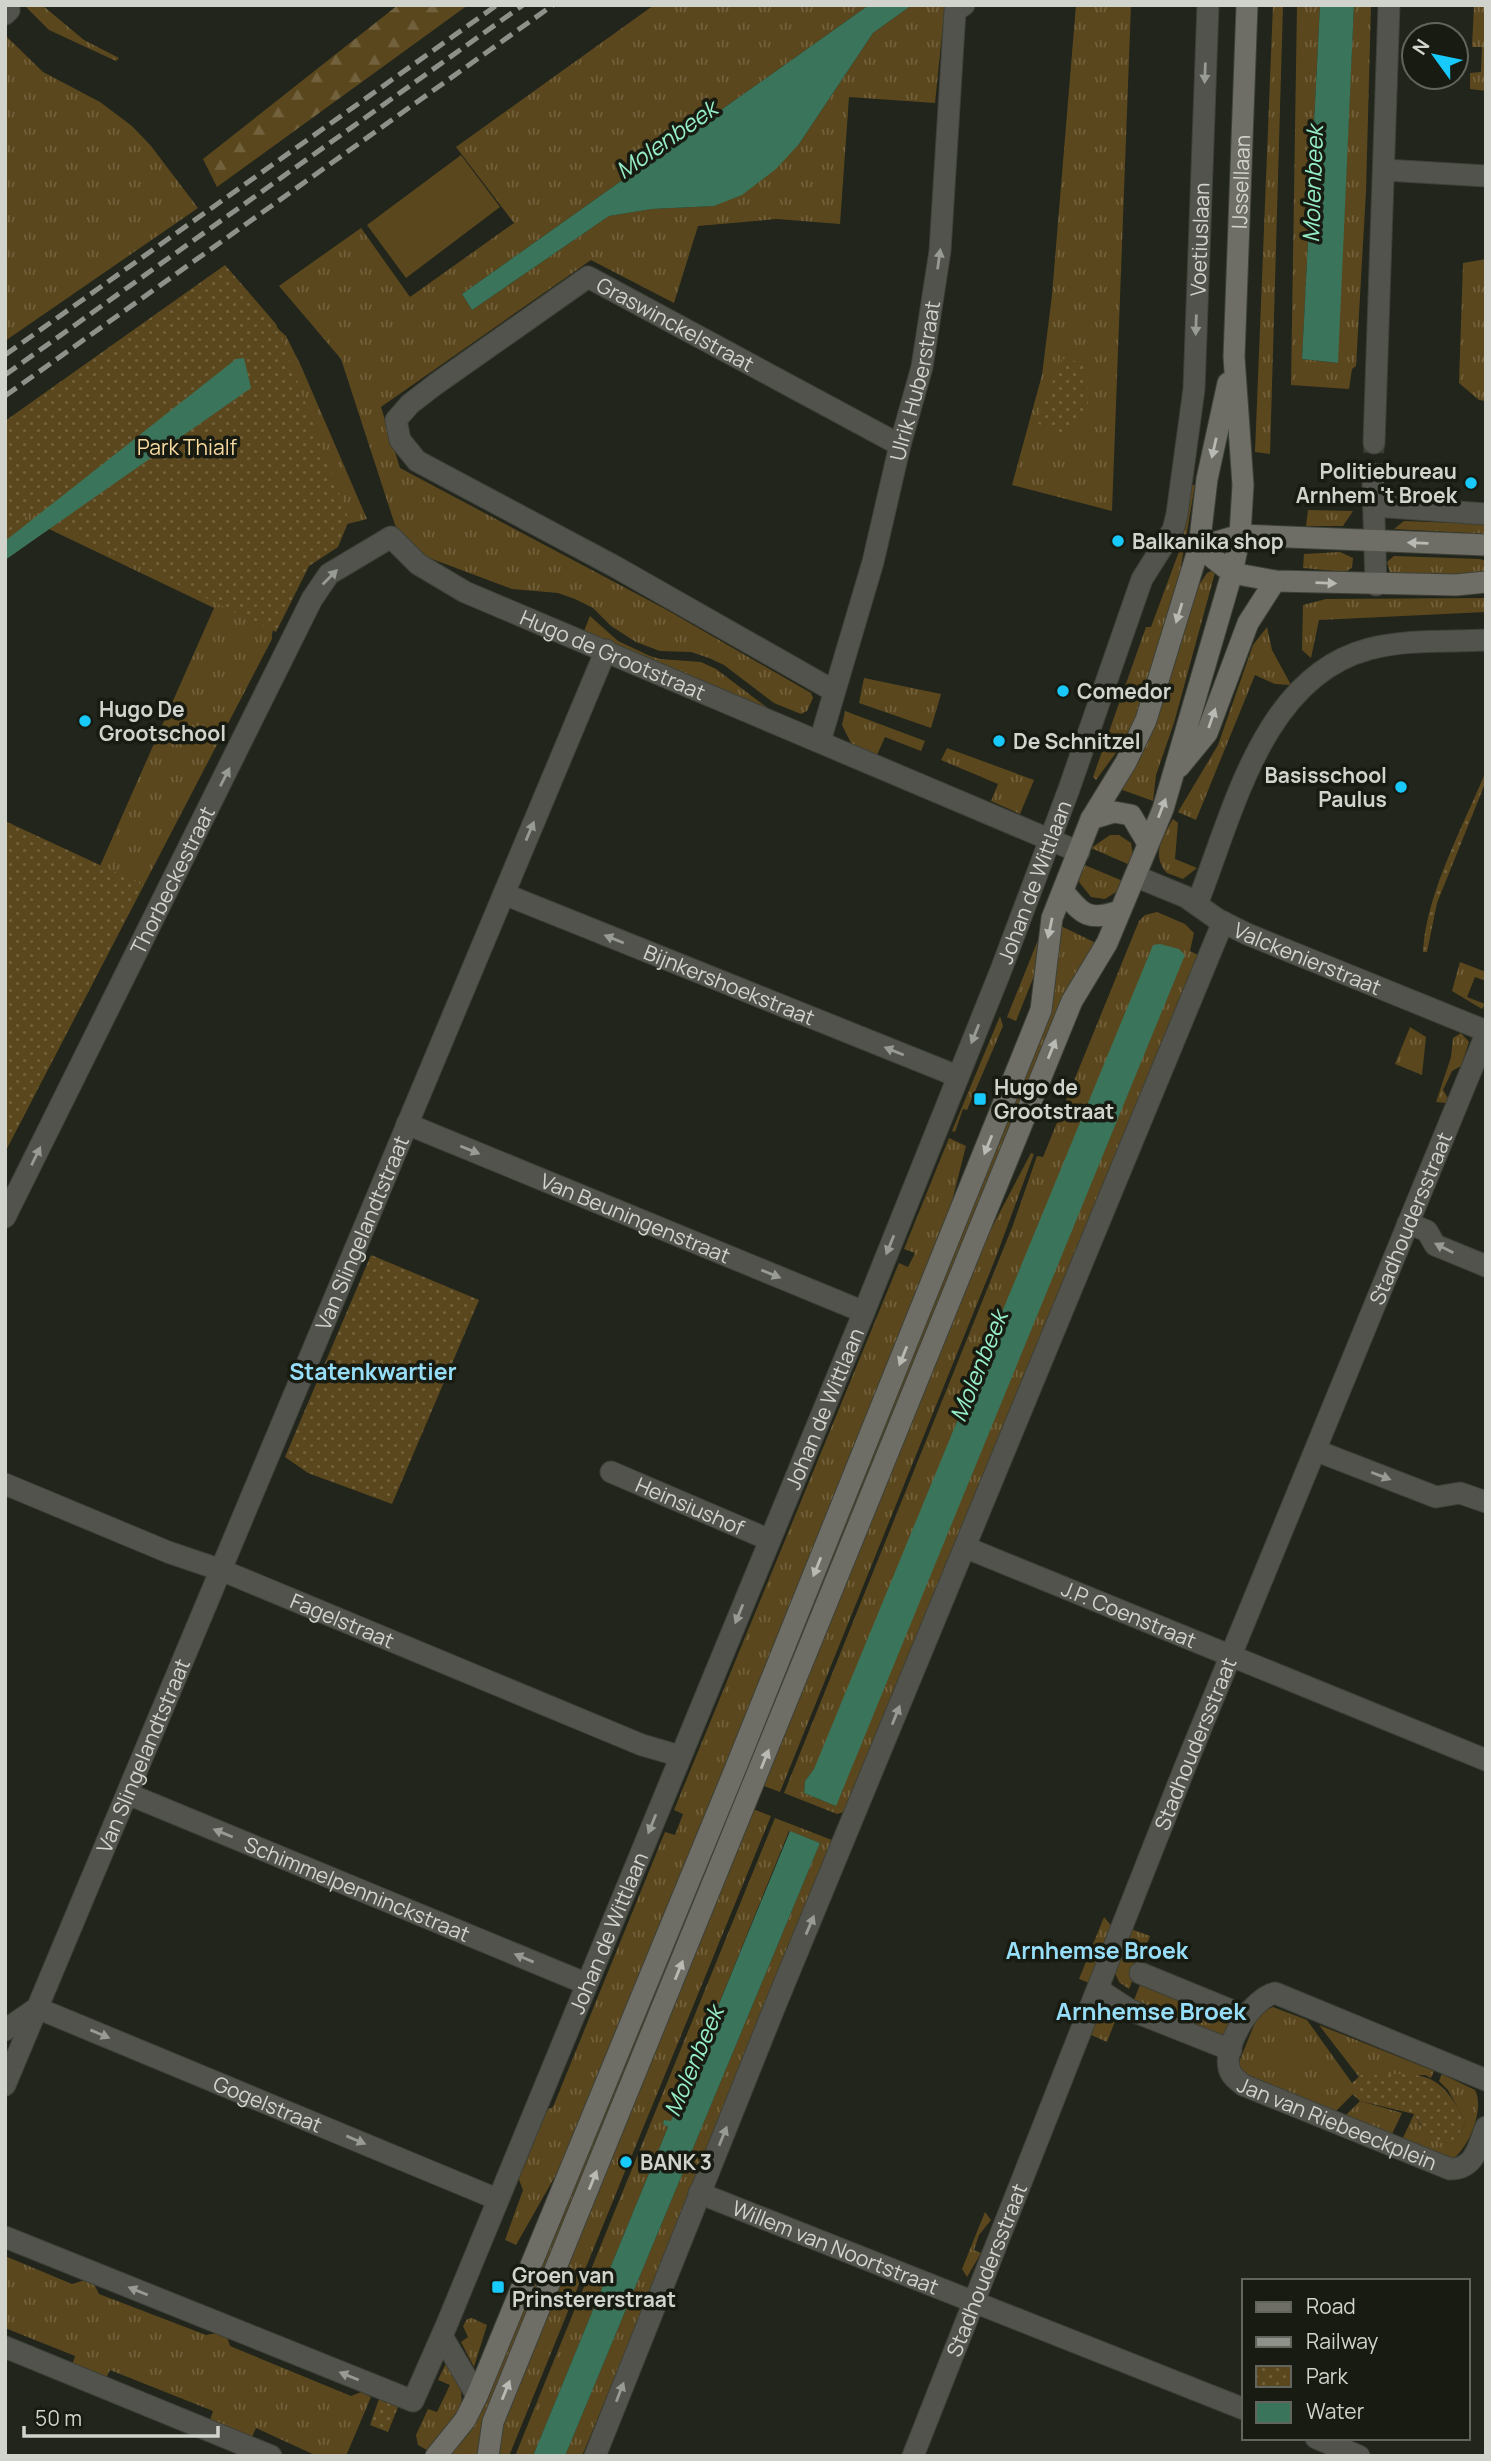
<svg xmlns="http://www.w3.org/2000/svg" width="1491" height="2461" font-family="Manrope,sans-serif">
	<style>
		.grass { fill: url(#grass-tufts); fill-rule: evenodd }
		.forest { fill: url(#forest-firs) }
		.park { fill: url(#park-dots) }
		.pitch { fill: #5b471d }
		.water { fill: #3a745b }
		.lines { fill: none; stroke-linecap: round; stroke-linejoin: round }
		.street-tunnel { stroke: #3b3f36; stroke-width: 21; stroke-dasharray: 21 10; stroke-linecap: butt }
		.street-casing { stroke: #3d4137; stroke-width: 23 }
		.secondary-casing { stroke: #3d4137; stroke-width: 23 }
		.street { stroke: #53534e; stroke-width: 21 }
		.secondary { stroke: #6e6e66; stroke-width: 21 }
		.rail { stroke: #8d9189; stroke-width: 5; stroke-dasharray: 14 7; stroke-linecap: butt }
		.oneway { fill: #989a94 }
		.oneway2 { fill: #b8bab3 }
		.poi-dot { fill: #17cafb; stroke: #181b12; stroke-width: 2.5 }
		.labels { text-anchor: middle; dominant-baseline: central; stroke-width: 7; stroke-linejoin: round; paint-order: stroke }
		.street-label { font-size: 21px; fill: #d1d4cd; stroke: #181b12 }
		.park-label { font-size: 21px; fill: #f9da9f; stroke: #181b12 }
		.poi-label { font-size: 21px; font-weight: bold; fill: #d1d4cd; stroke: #181b12; text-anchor: start }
		.water-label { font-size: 23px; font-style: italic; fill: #96efc7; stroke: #181b12 }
		.neighbourhood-label { font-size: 23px; font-weight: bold; fill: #96ddf8; stroke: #181b12 }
		.quarter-label { font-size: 24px; font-weight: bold; fill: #96ddf8; stroke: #181b12 }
	</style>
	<defs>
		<pattern id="grass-tufts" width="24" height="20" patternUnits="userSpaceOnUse" patternTransform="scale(1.75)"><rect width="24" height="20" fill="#5b471d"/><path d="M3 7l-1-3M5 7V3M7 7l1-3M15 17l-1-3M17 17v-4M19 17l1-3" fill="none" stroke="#72613d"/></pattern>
		<pattern id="forest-firs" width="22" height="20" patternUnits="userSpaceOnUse" patternTransform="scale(1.75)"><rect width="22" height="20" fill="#5b471d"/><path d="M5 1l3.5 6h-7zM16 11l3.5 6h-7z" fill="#72613d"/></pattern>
		<pattern id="park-dots" width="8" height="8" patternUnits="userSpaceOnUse" patternTransform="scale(1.75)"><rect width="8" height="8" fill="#5b471d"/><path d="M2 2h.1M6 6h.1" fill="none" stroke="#72613d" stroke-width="1.8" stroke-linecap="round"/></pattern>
	</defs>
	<rect width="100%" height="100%" fill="#21251b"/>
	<g class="grass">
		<polygon points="24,5 42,5 84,40 119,58 116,61 49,30"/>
		<polygon points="654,5 869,5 462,294 472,310 609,216 652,209 714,206 799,144 873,33 912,5 945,5 935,103 849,97 840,224 777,219 698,226 674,303 591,260 381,407 400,468 667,610 811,693 813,698 807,711 801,714 774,703 724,665 709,658 691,652 660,651 636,642 611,626 593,608 575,599 558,593 512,589 416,553 395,525 341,359 279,286 361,228 410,297 514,223 456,147"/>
		<polygon points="1076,5 1131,5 1112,511 1012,485 1042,375 1052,295"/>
		<polygon points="1273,5 1283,5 1270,454 1255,452"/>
		<polygon points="1297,5 1320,5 1302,359 1337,363 1354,5 1371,5 1366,191 1356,366 1352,369 1349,389 1291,385"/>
		<polygon points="1474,5 1486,5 1486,91 1470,89 1470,73 1481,72 1482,47 1472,47"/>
		<polygon points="7,37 43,72 100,102 132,126 151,146 198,208 5,341"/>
		<polygon points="1486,259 1486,401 1479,400 1459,383 1463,263"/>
		<path d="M 263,315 L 286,336 L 301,366 L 367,519 C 357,522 342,524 335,529 C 316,543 271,617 272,639 L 5,1152 L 5,834 L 96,875 L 214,608 L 49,529 L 5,560 L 5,499 Z"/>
		<polygon points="1190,485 1195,485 1180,572 1150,679 1129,735 1096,780 1093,777 1146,627 1151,627 1181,546 1176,543"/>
		<polygon points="1308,510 1353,511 1343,526 1306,526"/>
		<polygon points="1404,521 1486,524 1486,534 1394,529"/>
		<polygon points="1340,552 1353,558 1352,568 1345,572 1303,568 1304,554"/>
		<polygon points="1394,556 1480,559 1486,561 1486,575 1390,573 1387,562"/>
		<polygon points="1216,569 1174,723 1156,775 1153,801 1117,788 1195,591 1207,573"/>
		<polygon points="1486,598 1486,612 1319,620 1311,658 1302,650 1303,605 1326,599"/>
		<polygon points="590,616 618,641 650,656 660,659 701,662 716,669 769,709 584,631"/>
		<polygon points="1267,627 1272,650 1291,685 1275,684 1255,675 1196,820 1178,812 1218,745 1253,645"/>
		<polygon points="864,678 941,694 931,728 859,703"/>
		<polygon points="845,711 925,741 921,751 885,737 877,755 852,745 842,725"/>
		<polygon points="947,748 1034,780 1020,814 991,801 998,784 941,760"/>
		<path d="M 1173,819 L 1178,823 L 1175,859 L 1197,868 L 1183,879 L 1167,873 C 1151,855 1162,838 1173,819 Z"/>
		<polygon points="1110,835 1119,835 1131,843 1133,855 1130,865 1091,848"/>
		<polygon points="1082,864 1123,881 1116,892 1105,899 1091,897 1079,882"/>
		<path d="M 1157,912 L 1185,924 L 1194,933 L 1190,951 L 1200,956 L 844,1812 L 837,1814 L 784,1793 L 1013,1225 L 1037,1156 L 1043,1157 L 1139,921 L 1145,915 ZM 814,1769 L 836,1806 L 804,1793 L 805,1781 Z"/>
		<polygon points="1059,925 1098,944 745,1776 739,1773 1047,1012"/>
		<polygon points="1038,940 1034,976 1016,1021 1007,1017"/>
		<polygon points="1460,962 1486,972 1486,981 1475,977 1467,997 1485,1004 1482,1009 1452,991"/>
		<polygon points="1000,1016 1003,1026 967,1110 963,1109 955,1132 952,1131"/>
		<polygon points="1410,1027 1426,1037 1422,1075 1395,1064"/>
		<polygon points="1461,1033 1469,1042 1461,1066 1452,1071 1443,1090 1448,1098 1446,1103 1436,1102 1451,1057 1453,1038"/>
		<polygon points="949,1138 966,1146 943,1237 566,2157 516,2245 505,2240 523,2190 516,2172 542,2112 553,2107 665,1832 675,1835 683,1814 674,1810 899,1263 908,1267 915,1253 904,1249"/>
		<polygon points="1031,1153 1034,1154 996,1257 780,1792 759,1784 969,1271"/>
		<polygon points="728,1799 735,1803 480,2456 445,2456"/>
		<polygon points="750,1808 771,1816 632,2155 624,2160 626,2169 509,2456 497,2456 499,2429"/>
		<polygon points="775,1818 837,1842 582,2456 565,2456 820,1843 789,1831 671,2122 665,2120 663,2124 668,2127 533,2456 515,2456"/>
		<polygon points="1104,1917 1114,1929 1092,1984 1079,1979"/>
		<polygon points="1131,1929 1150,1936 1129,1989 1119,1982 1115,1973"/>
		<polygon points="1142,1980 1232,2016 1224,2036 1134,2000"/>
		<polygon points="1273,2007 1307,2020 1352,2083 1353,2094 1333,2114 1247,2079 1239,2069 1239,2062 1259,2013"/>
		<polygon points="1113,2009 1119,2011 1107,2042 1089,2034 1097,2014"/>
		<polygon points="1319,2025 1434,2071 1431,2078 1425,2075 1359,2077"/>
		<path d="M 1442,2074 L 1475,2090 C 1485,2109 1469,2147 1453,2159 L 1401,2142 L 1414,2114 L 1420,2125 L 1446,2143 C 1457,2138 1461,2133 1466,2122 L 1448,2090 L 1439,2081 Z"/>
		<polygon points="1360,2101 1402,2113 1390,2138 1343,2118"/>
		<polygon points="985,2212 991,2220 979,2235 974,2250 981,2253 967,2277 962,2269"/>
		<polygon points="5,2256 72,2284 85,2280 94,2284 99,2294 206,2335 217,2333 227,2337 230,2346 351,2396 361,2392 371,2397 346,2456 317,2456 256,2428 252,2437 210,2420 213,2411 110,2370 106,2378 72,2365 75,2356 5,2328"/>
		<polygon points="472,2318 487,2325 474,2367 461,2342 468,2337 463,2326 467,2319"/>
		<path d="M 449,2357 C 473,2412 461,2407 427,2450 L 418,2445 L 416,2435 L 428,2409 L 437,2412 L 450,2385 L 438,2380 Z"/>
	</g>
	<polygon class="forest" points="398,5 468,5 217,187 203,159"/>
	<g class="park">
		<polygon points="225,265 276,324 349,520 338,547 309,566 276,632 28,512 5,552 5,421"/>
		<path d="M 1062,359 L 1085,363 C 1087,401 1099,418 1059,436 L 1036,422 Z"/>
		<path d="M 1486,771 L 1486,781 L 1437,903 L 1427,952 L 1423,952 C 1426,893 1464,825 1486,771 Z"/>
		<polygon points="5,821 143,885 5,1152"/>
		<polygon points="371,1255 479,1300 392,1504 308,1473 285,1457"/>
		<path d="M 1361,2075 C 1419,2074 1437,2065 1466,2122 C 1448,2160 1429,2140 1414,2114 L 1360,2101 L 1351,2093 L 1352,2083 Z"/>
		<polygon points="379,2399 398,2407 388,2432 370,2425"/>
	</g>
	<g class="pitch">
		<polygon points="461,155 500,207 406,278 367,225"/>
		<polygon points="1312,2042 1313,2065 1271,2068 1270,2044"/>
	</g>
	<g class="water">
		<polygon points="869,5 912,5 873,33 799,144 776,169 742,195 714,206 652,209 609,216 472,310 462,294"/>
		<polygon points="1320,5 1354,5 1338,363 1302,359"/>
		<polygon points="244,358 251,388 5,560 5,541 236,359"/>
		<polygon points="1160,944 1179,949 1185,955 836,1806 804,1793 805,1781 814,1769 1153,945"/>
		<polygon points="790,1831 820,1843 565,2456 533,2456 668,2127 663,2124 664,2120 671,2121"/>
	</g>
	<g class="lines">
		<polyline class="street-tunnel" points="1373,484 1374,443"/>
		<g class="street-casing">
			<g id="street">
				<polyline points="5,14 9,10 7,5"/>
				<polyline points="1385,170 1486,176"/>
				<polyline points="1374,443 1389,5"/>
				<polyline points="1373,484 1376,585"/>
				<polyline points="1374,506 1486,514"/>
				<path id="s1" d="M 834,691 L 614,566 L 417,461 L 400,440 L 396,420 L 410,404 L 436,384 L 588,277 L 900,445"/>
				<path id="s2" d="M 820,741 L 873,562 L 900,445 L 922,367 L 940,251 L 955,11 L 964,5"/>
				<path id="s3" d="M 1135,876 L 1186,897 L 1217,919 L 1247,934 L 1486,1031"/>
				<path id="s4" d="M 504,894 L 957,1076"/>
				<path d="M 1197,904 C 1233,814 1262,677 1369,649 C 1406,639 1447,642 1486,640"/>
				<path id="s5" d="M 407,1124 L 864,1312"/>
				<path id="s6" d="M 5,1217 L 312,599 L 329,574 L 391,537 L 418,564 L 465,592 L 1079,852"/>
				<polyline points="1408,1223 1427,1231 1435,1245 1486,1266"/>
				<polyline points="1317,1451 1436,1497 1460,1493 1486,1502"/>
				<path id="s7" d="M 611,1472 L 770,1540"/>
				<path id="s8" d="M 5,1484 L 168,1552 L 221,1570 L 642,1745 L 680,1756"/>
				<path id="s9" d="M 967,1548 L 1486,1760"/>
				<path id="s10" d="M 128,1794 L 587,1984"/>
				<polyline points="1140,1973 1245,2016"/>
				<polyline points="1098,1989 1130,2010 1231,2050"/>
				<path id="s11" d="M 37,2008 L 497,2199"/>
				<polyline points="5,2030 37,2008"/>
				<path id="s12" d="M 1486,2080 L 1275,1993 C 1252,1998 1223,2045 1229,2068 C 1231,2076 1237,2080 1243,2085 L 1450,2169 C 1475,2169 1478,2147 1486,2127"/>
				<path id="s13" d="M 5,2085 L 606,650"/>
				<path id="s14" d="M 699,2193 L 1244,2409"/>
				<path id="s15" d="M 5,2237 L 413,2401 L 447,2324 L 864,1312 L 1001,970 L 1069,789 L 1142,579 L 1173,530 L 1177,514 L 1194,389 L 1208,5"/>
				<polyline points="442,2336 477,2396"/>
				<polyline points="5,2347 271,2456"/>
				<polyline points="1316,2438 1359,2456"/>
				<polyline points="595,2456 775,2006 1223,922"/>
				<path id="s16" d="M 913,2456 L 1185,1767 L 1486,1034"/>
			</g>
		</g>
		<g class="secondary-casing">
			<g id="secondary">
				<polyline points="1199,547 1232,573 1275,581 1456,585 1486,582"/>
				<polyline points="1199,547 1240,535 1486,545"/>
				<polyline points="1179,767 1207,733 1248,623 1275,581"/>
				<polyline points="1091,819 1114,812 1131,815 1147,842"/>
				<path d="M 1063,891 C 1083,916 1089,921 1120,911"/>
				<polyline points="436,2456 465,2420 477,2396 732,1777 1041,1010 1052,918 1091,819 1126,762 1146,720 1199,547 1207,479 1228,383"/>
				<path id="s17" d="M 488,2456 L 493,2422 L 1072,1001 L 1107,943 L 1163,809 L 1232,573 L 1240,535 L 1243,485 L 1234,357 L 1247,5"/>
			</g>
		</g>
		<use href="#street" class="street"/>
		<use href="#secondary" class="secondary"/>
		<g class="rail">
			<polyline points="5,355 497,5"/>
			<polyline points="5,375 523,5"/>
			<polyline points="5,396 553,5"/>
		</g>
	</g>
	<defs><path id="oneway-solid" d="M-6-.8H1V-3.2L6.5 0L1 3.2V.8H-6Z" transform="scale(1.75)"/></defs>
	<g class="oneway">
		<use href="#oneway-solid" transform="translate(1205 73) rotate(92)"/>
		<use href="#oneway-solid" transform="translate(939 259) rotate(-82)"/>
		<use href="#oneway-solid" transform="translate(1196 325) rotate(92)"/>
		<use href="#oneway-solid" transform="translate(330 577) rotate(-45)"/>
		<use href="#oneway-solid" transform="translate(225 777) rotate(-63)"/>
		<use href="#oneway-solid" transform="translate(530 831) rotate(-67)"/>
		<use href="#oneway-solid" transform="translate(614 939) rotate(-158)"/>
		<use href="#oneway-solid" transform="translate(975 1034) rotate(112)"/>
		<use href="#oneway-solid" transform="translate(894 1051) rotate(-158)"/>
		<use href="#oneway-solid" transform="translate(470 1150) rotate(22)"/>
		<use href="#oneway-solid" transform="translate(36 1156) rotate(-64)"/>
		<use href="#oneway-solid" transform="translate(890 1245) rotate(112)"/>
		<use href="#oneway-solid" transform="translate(1444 1248) rotate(-153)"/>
		<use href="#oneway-solid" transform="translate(771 1274) rotate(22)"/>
		<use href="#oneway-solid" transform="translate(1381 1476) rotate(21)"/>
		<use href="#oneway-solid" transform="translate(739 1614) rotate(112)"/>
		<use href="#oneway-solid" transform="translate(896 1715) rotate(-68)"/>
		<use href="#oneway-solid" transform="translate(652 1824) rotate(112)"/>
		<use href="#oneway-solid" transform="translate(223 1833) rotate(-158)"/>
		<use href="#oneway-solid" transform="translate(810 1925) rotate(-67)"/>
		<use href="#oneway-solid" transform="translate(524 1958) rotate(-157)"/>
		<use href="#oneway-solid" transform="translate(100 2034) rotate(23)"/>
		<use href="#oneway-solid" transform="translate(723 2136) rotate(-68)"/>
		<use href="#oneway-solid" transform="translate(356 2140) rotate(23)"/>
		<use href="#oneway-solid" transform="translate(138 2291) rotate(-158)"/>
		<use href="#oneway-solid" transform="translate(349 2376) rotate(-158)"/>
		<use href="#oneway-solid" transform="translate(620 2392) rotate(-69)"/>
	</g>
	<g class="oneway2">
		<use href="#oneway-solid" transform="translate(1214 448) rotate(103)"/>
		<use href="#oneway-solid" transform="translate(1418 543) rotate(-178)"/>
		<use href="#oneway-solid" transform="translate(1326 583) rotate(2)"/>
		<use href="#oneway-solid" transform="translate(1179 613) rotate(107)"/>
		<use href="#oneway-solid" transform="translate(1212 718) rotate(-71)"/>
		<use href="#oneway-solid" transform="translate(1162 808) rotate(-69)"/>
		<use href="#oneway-solid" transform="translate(1050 928) rotate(102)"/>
		<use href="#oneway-solid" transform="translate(1052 1049) rotate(-68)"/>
		<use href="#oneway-solid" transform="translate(988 1145) rotate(112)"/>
		<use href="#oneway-solid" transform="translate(903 1356) rotate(112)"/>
		<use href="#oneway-solid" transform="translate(817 1567) rotate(112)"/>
		<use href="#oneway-solid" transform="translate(765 1759) rotate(-68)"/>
		<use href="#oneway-solid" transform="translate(679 1970) rotate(-68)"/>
		<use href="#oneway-solid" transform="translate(593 2180) rotate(-68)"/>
		<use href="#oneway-solid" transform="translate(506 2390) rotate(-68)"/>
	</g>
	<g class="poi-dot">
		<circle cx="1471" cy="483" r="7"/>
		<circle cx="1118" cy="541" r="7"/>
		<circle cx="1063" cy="691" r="7"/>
		<circle cx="85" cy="721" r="7"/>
		<circle cx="999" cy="741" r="7"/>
		<circle cx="1401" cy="787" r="7"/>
		<rect x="973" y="1092" width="14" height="14" rx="3.5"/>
		<circle cx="626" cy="2162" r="7"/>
		<rect x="491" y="2280" width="14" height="14" rx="3.5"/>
	</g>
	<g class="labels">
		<g class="street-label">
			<text stroke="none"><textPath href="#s17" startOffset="2420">IJssellaan</textPath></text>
			<text stroke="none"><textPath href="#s15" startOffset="2753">Voetiuslaan</textPath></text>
			<text stroke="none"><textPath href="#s1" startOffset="863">Graswinckelstraat</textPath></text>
			<text stroke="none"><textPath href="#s2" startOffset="373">Ulrik Huberstraat</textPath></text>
			<text stroke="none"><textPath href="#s6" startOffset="1046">Hugo de Grootstraat</textPath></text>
			<text stroke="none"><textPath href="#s6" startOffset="376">Thorbeckestraat</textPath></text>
			<text stroke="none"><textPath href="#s15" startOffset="2081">Johan de Wittlaan</textPath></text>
			<text stroke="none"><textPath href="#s3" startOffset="192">Valckenierstraat</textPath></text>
			<text stroke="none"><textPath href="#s4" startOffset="243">Bijnkershoekstraat</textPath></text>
			<text stroke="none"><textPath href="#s5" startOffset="247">Van Beuningenstraat</textPath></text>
			<text stroke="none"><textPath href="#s16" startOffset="1334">Stadhoudersstraat</textPath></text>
			<text stroke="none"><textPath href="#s13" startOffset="924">Van Slingelandtstraat</textPath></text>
			<text stroke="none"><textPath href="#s15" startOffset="1514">Johan de Wittlaan</textPath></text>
			<text stroke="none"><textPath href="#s7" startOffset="86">Heinsiushof</textPath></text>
			<text stroke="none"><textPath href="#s9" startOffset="175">J.P. Coenstraat</textPath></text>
			<text stroke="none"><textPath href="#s8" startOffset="364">Fagelstraat</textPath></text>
			<text stroke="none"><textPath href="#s16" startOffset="766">Stadhoudersstraat</textPath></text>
			<text stroke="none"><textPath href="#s13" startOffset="357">Van Slingelandtstraat</textPath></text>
			<text stroke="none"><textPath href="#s10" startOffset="248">Schimmelpenninckstraat</textPath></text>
			<text stroke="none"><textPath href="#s15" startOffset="947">Johan de Wittlaan</textPath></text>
			<text stroke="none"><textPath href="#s11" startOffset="250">Gogelstraat</textPath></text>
			<text stroke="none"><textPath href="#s12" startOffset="446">Jan van Riebeeckplein</textPath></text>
			<text stroke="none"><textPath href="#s14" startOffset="147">Willem van Noortstraat</textPath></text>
			<text stroke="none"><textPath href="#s16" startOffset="200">Stadhoudersstraat</textPath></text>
		</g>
		<g class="park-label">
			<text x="187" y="447">Park Thialf</text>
		</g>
		<g class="poi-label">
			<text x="1457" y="471" text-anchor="end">Politiebureau<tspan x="1457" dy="24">Arnhem 't Broek</tspan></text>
			<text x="1132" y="541">Balkanika shop</text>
			<text x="1077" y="691">Comedor</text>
			<text x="99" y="709">Hugo De<tspan x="99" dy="24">Grootschool</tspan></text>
			<text x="1013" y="741">De Schnitzel</text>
			<text x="1387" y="775" text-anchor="end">Basisschool<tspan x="1387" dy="24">Paulus</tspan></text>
			<text x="994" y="1087">Hugo de<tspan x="994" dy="24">Grootstraat</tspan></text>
			<text x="640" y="2162">BANK 3</text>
			<text x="512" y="2275">Groen van<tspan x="512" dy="24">Prinstererstraat</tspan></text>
		</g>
		<g class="water-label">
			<text transform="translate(666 139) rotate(-35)">Molenbeek</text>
			<text transform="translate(1312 184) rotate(-88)">Molenbeek</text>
			<text transform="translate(978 1366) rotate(-68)">Molenbeek</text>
			<text transform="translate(693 2061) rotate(-67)">Molenbeek</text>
		</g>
		<g class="neighbourhood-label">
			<text x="373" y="1371">Statenkwartier</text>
			<text x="1097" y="1950">Arnhemse Broek</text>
		</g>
		<g class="quarter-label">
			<text x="1151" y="2010">Arnhemse Broek</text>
		</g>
	</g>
	<rect width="1491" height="2461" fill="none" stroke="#d1d4cd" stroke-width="14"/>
	<rect x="1242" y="2279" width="228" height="161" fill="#181b12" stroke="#62655d" stroke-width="2"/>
	<rect x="1256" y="2302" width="35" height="10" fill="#6e6e66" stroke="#62655d" stroke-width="2"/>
	<text x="1306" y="2314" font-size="21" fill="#d1d4cd">Road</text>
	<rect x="1256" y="2337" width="35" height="10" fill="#8d9189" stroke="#62655d" stroke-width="2"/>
	<text x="1306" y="2349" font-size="21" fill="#d1d4cd">Railway</text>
	<rect x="1256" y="2366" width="35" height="21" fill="url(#park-dots)" stroke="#62655d" stroke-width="2"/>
	<text x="1306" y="2384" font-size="21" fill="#d1d4cd">Park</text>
	<rect x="1256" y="2402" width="35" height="21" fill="#3a745b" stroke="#62655d" stroke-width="2"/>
	<text x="1306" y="2419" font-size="21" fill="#d1d4cd">Water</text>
	<g transform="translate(1435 56) rotate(303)"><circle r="33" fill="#181b12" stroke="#62655d" stroke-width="2"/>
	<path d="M0-5L12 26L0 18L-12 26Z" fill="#17cafb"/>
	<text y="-10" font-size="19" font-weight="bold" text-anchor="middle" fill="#d1d4cd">N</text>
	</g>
	<path d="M24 2426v10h194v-10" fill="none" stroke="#d1d4cd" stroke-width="3.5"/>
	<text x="35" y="2426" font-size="21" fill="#d1d4cd" stroke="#181b12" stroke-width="5" paint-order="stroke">50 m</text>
</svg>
